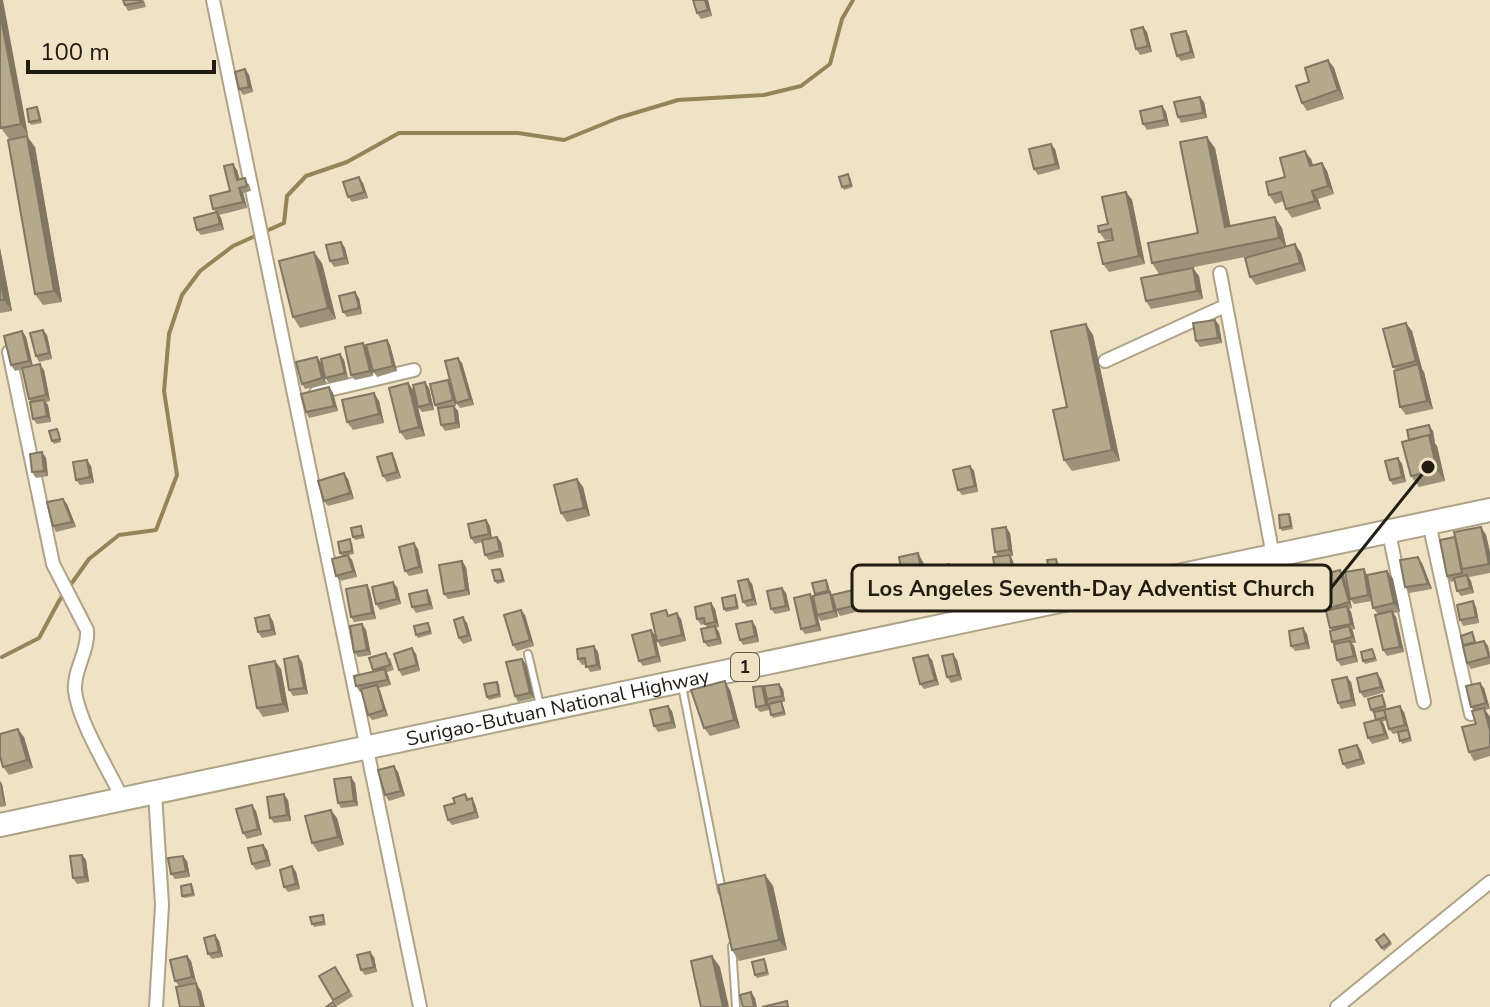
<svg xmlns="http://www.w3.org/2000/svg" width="1490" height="1007" font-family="'Nunito Sans',sans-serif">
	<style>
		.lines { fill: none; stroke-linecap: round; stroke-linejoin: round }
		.stream { stroke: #968459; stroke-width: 4 }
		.lane-casing { stroke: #afa387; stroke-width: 10 }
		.street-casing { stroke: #afa387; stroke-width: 16 }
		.highway-casing { stroke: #afa387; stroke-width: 26 }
		.lane { stroke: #fff; stroke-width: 6 }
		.street { stroke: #fff; stroke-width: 12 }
		.highway { stroke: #fff; stroke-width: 22 }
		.wall { fill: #9c9179 }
		.shaded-wall { fill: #7f7663 }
		.building { fill: #b5a98d; stroke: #7f7663; stroke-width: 2 }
		.labels { text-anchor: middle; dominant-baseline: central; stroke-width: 6; stroke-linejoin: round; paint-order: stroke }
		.shield { fill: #efe2c5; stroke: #605848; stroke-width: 2 }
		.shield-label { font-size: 18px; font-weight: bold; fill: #221d13 }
		.street-label { font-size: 20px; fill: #221d13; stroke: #efe2c5 }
		.leader { fill: none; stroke: #221d13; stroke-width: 3 }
		.callout-dot { fill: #221d13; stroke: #efe2c5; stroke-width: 3 }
		.callout { fill: #efe2c5; stroke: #221d13; stroke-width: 3 }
		.callout-label { font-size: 22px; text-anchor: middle; font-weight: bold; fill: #221d13 }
	</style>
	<rect width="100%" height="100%" fill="#efe2c5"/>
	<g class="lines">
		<polyline class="stream" points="2,657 39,638 59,601 89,559 119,535 156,530 177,475 164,391 169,334 182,295 200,271 233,246 284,223 287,196 306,176 347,162 399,133 518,133 564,140 618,118 678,100 764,95 801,86 830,64 842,19 853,0"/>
		<g class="lane-casing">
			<g id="lane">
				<polyline points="528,654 540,705"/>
				<polyline points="682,686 722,891"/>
				<polyline points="732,946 736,1007"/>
			</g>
		</g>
		<g class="street-casing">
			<g id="street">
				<polyline points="213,0 420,1007"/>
				<polyline points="1220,273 1273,556"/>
				<path d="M 9,352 L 53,564 L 87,630 C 89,651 73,670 75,691 C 79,723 109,770 123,800"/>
				<polyline points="1105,361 1225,306"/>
				<polyline points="316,393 414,370"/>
				<polyline points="1429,523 1471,714"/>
				<polyline points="1389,533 1424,702"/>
				<polyline points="155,793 162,905 156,1007"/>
				<polyline points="1337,1007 1490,882"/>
			</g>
		</g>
		<g class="highway-casing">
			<g id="highway">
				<path id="s1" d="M 0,825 L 1490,510"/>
			</g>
		</g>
		<use href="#lane" class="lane"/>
		<use href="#street" class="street"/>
		<use href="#highway" class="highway"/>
	</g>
	<g class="wall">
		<polygon points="0,0 28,135 9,139 1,128"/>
		<polygon points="144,0 146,7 128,11 125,5"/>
		<polygon points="708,0 712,16 701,19 697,13"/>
		<polygon points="1143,27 1147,32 1152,52 1140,55 1136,49"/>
		<polygon points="1189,36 1195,58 1181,61 1177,56"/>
		<polygon points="1328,60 1334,68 1344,99 1307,111 1302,103 1309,82"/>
		<polygon points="245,69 249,75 253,92 243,95 239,89"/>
		<polygon points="1204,102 1207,118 1181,123 1178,117"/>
		<polygon points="1162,106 1166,112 1169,126 1147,130 1143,124"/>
		<polygon points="39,110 42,123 31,125 29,122"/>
		<polygon points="35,147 62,302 43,305 35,294"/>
		<polygon points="1215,148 1230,226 1282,228 1286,247 1301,253 1306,271 1256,285 1250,277 1260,254 1159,274 1152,263 1198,233"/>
		<polygon points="1055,149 1060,169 1038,175 1034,169"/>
		<polygon points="1311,159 1313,165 1322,163 1327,171 1334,194 1318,199 1321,209 1292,218 1286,209 1284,201 1275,204 1269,195 1285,177"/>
		<polygon points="237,170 240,180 249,184 251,191 243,193 247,208 219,215 221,218 224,230 201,235 197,230 216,212 213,209 230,191"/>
		<polygon points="850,177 853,187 844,190 842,187"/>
		<polygon points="363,183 368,198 352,202 348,197"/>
		<polygon points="1126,192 1132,200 1145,264 1109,272 1103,264 1112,239 1105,240 1099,232 1108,224"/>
		<polygon points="341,242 345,248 349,264 334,267 330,261"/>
		<polygon points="0,248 12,311 0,313"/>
		<polygon points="322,263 336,319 300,328 293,317"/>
		<polygon points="1199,276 1203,299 1151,309 1146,301"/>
		<polygon points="359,298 362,314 347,317 343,312"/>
		<polygon points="1215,320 1219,325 1222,343 1200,347 1196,341"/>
		<polygon points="22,331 26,337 33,366 44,370 50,401 46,402 48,405 51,422 37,424 33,419 31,402 29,399 23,369 15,371 11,365"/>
		<polygon points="1412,331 1422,369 1424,372 1433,409 1406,415 1400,407 1396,370 1393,367"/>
		<polygon points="47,335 52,359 39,362 36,356"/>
		<polygon points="1093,335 1120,461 1072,471 1064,460"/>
		<polygon points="387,340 390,345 397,371 377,377 373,371"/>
		<polygon points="363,343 367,349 373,376 355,380 351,375"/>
		<polygon points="340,354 344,360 348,379 329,383 325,378"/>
		<polygon points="317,357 321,363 326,384 305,389 302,384"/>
		<polygon points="462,363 474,405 460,408 456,403 453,390 456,406 454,406 458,411 460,428 445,431 441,425 438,409 435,405 452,385"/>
		<polygon points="329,387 333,393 338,411 309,418 306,412"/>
		<polygon points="429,388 434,410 422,412 418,407"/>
		<polygon points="414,391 425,436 406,440 400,432"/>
		<polygon points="374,393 379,401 384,423 353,430 347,422"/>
		<polygon points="59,431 61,442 54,444 52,441"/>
		<polygon points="1433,431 1435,444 1437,446 1445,481 1419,487 1411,476 1409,440"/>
		<polygon points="42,452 46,458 48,476 36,478 32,472"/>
		<polygon points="1398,458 1402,464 1406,482 1393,485 1390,480"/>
		<polygon points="395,459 401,478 387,482 383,476"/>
		<polygon points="91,466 94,483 80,485 76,480"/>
		<polygon points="970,466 974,471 978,492 962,495 958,490"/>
		<polygon points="348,479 354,499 328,506 324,501"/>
		<polygon points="577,479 583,487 590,516 567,522 561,513"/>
		<polygon points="67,504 76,527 56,532 53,526"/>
		<polygon points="1289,514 1291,517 1293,529 1282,531 1280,528"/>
		<polygon points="486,520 490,526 492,538 497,537 501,542 504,557 489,560 485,555 482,542 475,544 471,538"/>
		<polygon points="361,526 365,538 355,540 353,537"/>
		<polygon points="1481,527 1486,535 1490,552 1490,573 1469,577 1471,581 1474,593 1461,596 1457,591 1455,581 1451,582 1447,576 1455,537"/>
		<polygon points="1010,533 1013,556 1010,556 1013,561 1017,583 1006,585 1006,591 1001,591 997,586 998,557 995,552"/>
		<polygon points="352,542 354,554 348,555 352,560 357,577 340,581 336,576 342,556 340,553"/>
		<polygon points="418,549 423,573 409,576 405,571"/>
		<polygon points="1056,559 1058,562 1061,575 1052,576 1050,574"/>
		<polygon points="923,562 930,594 925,595 926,600 909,604 903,595"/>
		<polygon points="1422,563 1432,589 1409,593 1405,587"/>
		<polygon points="466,567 470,595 448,599 444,594"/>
		<polygon points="891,568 895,573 900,598 876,604 872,598"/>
		<polygon points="952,568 961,572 965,598 949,602 945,597"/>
		<polygon points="500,569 502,571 505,582 497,584 495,581"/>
		<polygon points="990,569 994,575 999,597 990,599 986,594"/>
		<polygon points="1340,570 1344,575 1352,608 1349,609 1351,612 1355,629 1352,630 1356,643 1352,643 1354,646 1358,662 1341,666 1337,660 1334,644 1332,642 1332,630 1330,628 1331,610 1330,608"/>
		<polygon points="1387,571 1393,579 1400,612 1393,613 1396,617 1404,652 1387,656 1383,650 1378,614 1373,608 1372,601 1354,604 1350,599 1368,575"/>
		<polygon points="973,577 977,583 981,600 971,603 967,597"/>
		<polygon points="748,579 752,584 757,605 747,607 743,602"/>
		<polygon points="826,580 832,596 853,590 856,596 860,611 840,616 837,611 838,617 821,621 818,617 821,631 805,634 801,629 810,594 813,598 815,595 815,594"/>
		<polygon points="367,585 370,591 376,619 354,622 351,617"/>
		<polygon points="397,587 401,604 380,610 376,604"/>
		<polygon points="786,593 790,611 775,614 771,609"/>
		<polygon points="430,596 433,609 416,613 412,607"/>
		<polygon points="737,598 739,609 726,612 724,609"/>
		<polygon points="711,603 715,609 719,627 716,628 719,632 722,644 708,647 704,642 708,628 705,624 701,625 697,619"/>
		<polygon points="1476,607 1479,623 1463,626 1460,620"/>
		<polygon points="525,615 534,646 517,651 513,645"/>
		<polygon points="670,615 681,619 686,641 661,647 657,641"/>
		<polygon points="273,621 276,635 262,638 258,632"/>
		<polygon points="752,621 756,627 759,642 743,645 740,640"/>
		<polygon points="467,623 472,641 463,644 459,638"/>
		<polygon points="362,624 366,630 371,655 358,657 354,652"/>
		<polygon points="430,626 432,634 418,638 416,635"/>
		<polygon points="651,630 661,662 643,666 639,661"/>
		<polygon points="1307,634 1310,649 1295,651 1291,646"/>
		<polygon points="1474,635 1476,643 1484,641 1488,646 1490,653 1490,664 1471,669 1467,663"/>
		<polygon points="594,646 598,652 601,670 590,672 586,664 582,665 578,659"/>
		<polygon points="1374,652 1377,661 1365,664 1363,661"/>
		<polygon points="416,654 420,671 402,676 399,670"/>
		<polygon points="298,656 302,662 308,694 293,696 289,690"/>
		<polygon points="390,658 394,670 387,672 391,685 379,688 388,716 372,720 368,715 361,692 360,692 356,686 374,671 373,670"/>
		<polygon points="932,660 939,685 924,689 920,684"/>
		<polygon points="957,660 962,680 951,683 947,677"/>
		<polygon points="275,661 281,669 289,712 263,717 257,708"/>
		<polygon points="526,664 534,698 518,702 515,696"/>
		<polygon points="1381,679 1385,692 1364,698 1360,692"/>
		<polygon points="497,682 499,684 501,697 489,700 487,697"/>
		<polygon points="1351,682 1356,706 1341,709 1338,703"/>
		<polygon points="1484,688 1490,709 1485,710 1490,717 1490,756 1474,761 1469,752 1476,724 1474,711 1471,707"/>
		<polygon points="765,689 783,689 785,702 782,702 786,715 773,718 771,715 770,704 768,701 770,710 760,712 756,707"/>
		<polygon points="730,690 740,728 710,736 704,728"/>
		<polygon points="1384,698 1387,709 1373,713 1371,710"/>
		<polygon points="672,711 676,728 658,732 654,726"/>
		<polygon points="1404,712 1412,741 1402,744 1398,733 1393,734 1389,729 1387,720 1382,722 1389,739 1372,744 1368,738 1364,723"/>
		<polygon points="24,737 33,768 9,775 3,767"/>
		<polygon points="1357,745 1361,751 1365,764 1347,769 1343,764"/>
		<polygon points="398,772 405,796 389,801 385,795"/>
		<polygon points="0,781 2,784 6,806 0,807"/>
		<polygon points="355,783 358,806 341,808 338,803"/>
		<polygon points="465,794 469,799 475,804 479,818 452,825 448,820 455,803"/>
		<polygon points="288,800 291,821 274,823 270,818"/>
		<polygon points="256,811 262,835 247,839 243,833"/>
		<polygon points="337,818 344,845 318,852 312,843"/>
		<polygon points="263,845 267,850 271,866 256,870 252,864"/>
		<polygon points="82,855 86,860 89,882 77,884 73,878"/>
		<polygon points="187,861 190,877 175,879 171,874"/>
		<polygon points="292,866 296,872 300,889 288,892 284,887"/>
		<polygon points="765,875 773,886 787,950 739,961 732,950"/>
		<polygon points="191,884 193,887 195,896 184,898 182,896"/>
		<polygon points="323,915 326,925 314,927 312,924"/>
		<polygon points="1384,934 1392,944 1384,951 1376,940"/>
		<polygon points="215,935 219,941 223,957 212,959 208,954"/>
		<polygon points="187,956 191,961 196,982 179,986 175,981"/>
		<polygon points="374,957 377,972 365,975 361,970"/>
		<polygon points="766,962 769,975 757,978 755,975"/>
		<polygon points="335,967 353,996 337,1006 319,976"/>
	</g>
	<g class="shaded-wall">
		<polygon points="0,0 3,0 28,135 21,124 0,13"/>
		<polygon points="705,0 708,0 712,16 708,10"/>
		<polygon points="1143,27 1147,32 1152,52 1148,46"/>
		<polygon points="1186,31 1189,36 1195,58 1191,52"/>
		<polygon points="1328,60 1334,68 1344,99 1338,90"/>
		<polygon points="245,69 249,75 253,92 249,87"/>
		<polygon points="1200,97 1204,102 1207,118 1203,113"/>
		<polygon points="1162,106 1166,112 1169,126 1165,120"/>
		<polygon points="27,136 35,147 62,302 54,291"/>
		<polygon points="1207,137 1215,148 1233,238 1225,227"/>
		<polygon points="1051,144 1055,149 1060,169 1056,164"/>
		<polygon points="1305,151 1311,159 1316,174 1310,166"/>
		<polygon points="1322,163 1327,171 1334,194 1328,186"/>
		<polygon points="233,164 237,170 241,186 237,180"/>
		<polygon points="359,177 363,183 368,198 364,192"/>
		<polygon points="239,188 243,193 247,208 243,202"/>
		<polygon points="1312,191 1318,199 1321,209 1315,201"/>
		<polygon points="1126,192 1132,200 1145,264 1139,256"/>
		<polygon points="217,212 221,218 224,230 220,224"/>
		<polygon points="1275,217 1282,228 1287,249 1279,238"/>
		<polygon points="341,242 345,248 349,264 345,258"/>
		<polygon points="1295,244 1301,253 1306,271 1300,263"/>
		<polygon points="0,248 12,311 4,300 0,278"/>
		<polygon points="314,252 322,263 336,319 328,308"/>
		<polygon points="1193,268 1199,276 1203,299 1197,291"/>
		<polygon points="355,292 359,298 362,314 359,308"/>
		<polygon points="1215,320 1219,325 1222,343 1218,338"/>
		<polygon points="1406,323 1412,331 1422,369 1424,372 1433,409 1427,401 1418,364 1416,361"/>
		<polygon points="1086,324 1093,335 1120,461 1112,450"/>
		<polygon points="43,330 47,335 52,359 49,353"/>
		<polygon points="22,331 26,337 33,367 29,361"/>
		<polygon points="387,340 390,345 397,371 393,366"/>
		<polygon points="363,343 367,349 373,376 370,371"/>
		<polygon points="340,354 344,360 348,379 345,373"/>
		<polygon points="317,357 321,363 326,384 322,378"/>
		<polygon points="458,358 462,363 474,405 470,399"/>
		<polygon points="40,364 44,370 50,401 46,395"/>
		<polygon points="448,380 452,386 456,406 453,400"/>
		<polygon points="425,382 429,388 434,410 430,404"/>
		<polygon points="408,383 414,391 425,436 419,427"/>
		<polygon points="329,387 333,393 338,411 334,406"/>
		<polygon points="374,393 379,401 384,423 379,414"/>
		<polygon points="44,400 48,405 51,422 47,416"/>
		<polygon points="454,406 458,411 460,428 456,423"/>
		<polygon points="1429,425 1433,431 1435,443 1432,438"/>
		<polygon points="1429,435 1437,446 1445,481 1437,470"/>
		<polygon points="42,452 46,458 48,476 44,471"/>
		<polygon points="392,453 395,459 401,478 397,472"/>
		<polygon points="1398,458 1402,464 1406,482 1402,477"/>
		<polygon points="87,460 91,466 94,483 90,477"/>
		<polygon points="970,466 974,471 978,492 975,486"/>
		<polygon points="344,473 348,479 354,499 350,493"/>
		<polygon points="577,479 583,487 590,516 584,508"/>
		<polygon points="63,499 67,504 76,527 72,522"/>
		<polygon points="486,520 490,526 492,540 489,534"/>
		<polygon points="1006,527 1010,533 1013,556 1009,550"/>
		<polygon points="1481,527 1486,535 1490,552 1490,566"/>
		<polygon points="497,537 501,542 504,557 500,551"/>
		<polygon points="414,543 418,549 423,573 419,567"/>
		<polygon points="918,553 923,562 930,594 924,586"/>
		<polygon points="348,555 352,560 357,577 353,571"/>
		<polygon points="1010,555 1013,561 1017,583 1013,578"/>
		<polygon points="1418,557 1422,563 1432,589 1428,584"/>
		<polygon points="462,561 466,567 470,595 466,590"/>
		<polygon points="957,566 961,572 965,598 961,592"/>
		<polygon points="891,568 895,573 900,598 897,593"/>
		<polygon points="990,569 994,575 999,597 995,592"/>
		<polygon points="1364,569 1367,575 1372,601 1368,595"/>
		<polygon points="1340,570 1344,575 1352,608 1349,602"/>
		<polygon points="1387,571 1393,579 1400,612 1394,603"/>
		<polygon points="1467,575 1471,581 1474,593 1470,588"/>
		<polygon points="973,577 977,583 981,600 978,595"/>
		<polygon points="748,579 752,584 757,605 753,599"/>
		<polygon points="826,580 828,583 830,593 833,597 838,617 834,611"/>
		<polygon points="393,582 397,587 401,604 397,599"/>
		<polygon points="367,585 370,591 376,619 372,613"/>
		<polygon points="782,588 786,593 790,611 786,606"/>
		<polygon points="427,590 430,596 433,609 429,604"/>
		<polygon points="853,590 856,596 860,611 856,605"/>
		<polygon points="810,594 814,600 821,631 817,625"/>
		<polygon points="1473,601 1476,607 1479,623 1476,617"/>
		<polygon points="711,603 715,609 719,627 715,622"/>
		<polygon points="1347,606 1351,612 1355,629 1351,624"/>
		<polygon points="521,610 525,615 534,646 530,640"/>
		<polygon points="1392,611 1396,617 1404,652 1400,647"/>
		<polygon points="677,613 681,619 686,641 682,635"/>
		<polygon points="269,615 273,621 276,635 272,630"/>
		<polygon points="463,617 467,623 472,641 468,635"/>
		<polygon points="752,621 756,627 759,642 755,636"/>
		<polygon points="362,624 366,630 371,655 367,650"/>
		<polygon points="715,626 719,632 722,644 718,639"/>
		<polygon points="1349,626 1353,631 1356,643 1352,637"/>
		<polygon points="1303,628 1307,634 1310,649 1306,643"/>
		<polygon points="651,630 655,635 661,662 657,656"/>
		<polygon points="1350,641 1354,646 1358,662 1354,656"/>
		<polygon points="1484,641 1488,646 1490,659 1489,657"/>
		<polygon points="594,646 598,652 601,670 597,665"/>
		<polygon points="412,648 416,654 420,671 417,665"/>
		<polygon points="953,654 957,660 962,680 958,675"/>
		<polygon points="928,655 932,660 939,685 935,680"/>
		<polygon points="298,656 302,662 308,694 304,688"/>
		<polygon points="522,659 526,664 534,698 530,693"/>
		<polygon points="275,661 281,669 289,712 283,704"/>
		<polygon points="385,669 388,675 391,685 387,680"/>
		<polygon points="1377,673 1381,679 1385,692 1381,687"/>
		<polygon points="1347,677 1351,682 1356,706 1352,700"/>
		<polygon points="725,681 730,690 740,728 734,720"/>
		<polygon points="1480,683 1484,688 1490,709 1486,703"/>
		<polygon points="779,684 783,689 785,702 782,696"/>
		<polygon points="377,685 380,690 388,716 384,710"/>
		<polygon points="762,686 766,691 770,710 766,705"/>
		<polygon points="668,706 672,711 676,728 672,722"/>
		<polygon points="1400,706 1404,712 1409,730 1405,725"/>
		<polygon points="1484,708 1490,717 1490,731"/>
		<polygon points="1380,719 1384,724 1389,739 1385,734"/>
		<polygon points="18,729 24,737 33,768 27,760"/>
		<polygon points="1357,745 1361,751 1365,764 1361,759"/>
		<polygon points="394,766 398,772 405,796 401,791"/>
		<polygon points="351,777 355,783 358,806 354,801"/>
		<polygon points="0,781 2,784 6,806 3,800"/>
		<polygon points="284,794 288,800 291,821 287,815"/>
		<polygon points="472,798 475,804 479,818 475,812"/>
		<polygon points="252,805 256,811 262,835 258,829"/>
		<polygon points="331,810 337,818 344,845 338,837"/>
		<polygon points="263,845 267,850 271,866 267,860"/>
		<polygon points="82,855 86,860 89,882 85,877"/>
		<polygon points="183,856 187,861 190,877 186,871"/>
		<polygon points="292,866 296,872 300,889 296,884"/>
		<polygon points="765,875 773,886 787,950 779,940"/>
		<polygon points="215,935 219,941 223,957 219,952"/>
		<polygon points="370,952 374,957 377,972 374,967"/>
		<polygon points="187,956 191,961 196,982 192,977"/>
		<polygon points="712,956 720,967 729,1007 723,1007"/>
		<polygon points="196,983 201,991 205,1007 201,1007"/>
		<polygon points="751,992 755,998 757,1007 754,1007"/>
	</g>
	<g class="building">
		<polygon points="123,0 141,0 142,2 125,5"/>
		<polygon points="693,0 705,0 708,10 697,13"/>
		<polygon points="0,13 21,124 1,128 0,123"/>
		<polygon points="1143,27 1148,46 1136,49 1131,30"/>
		<polygon points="1186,31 1191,52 1177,56 1171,34"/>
		<polygon points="1328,60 1338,90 1302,103 1296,86 1309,82 1305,68"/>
		<polygon points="245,69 249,87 239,89 235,72"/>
		<polygon points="1200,97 1203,113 1178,117 1174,102"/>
		<polygon points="1162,106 1165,120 1143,124 1140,111"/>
		<polygon points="37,107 40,120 29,122 27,109"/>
		<polygon points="27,136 54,291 35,294 8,140"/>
		<polygon points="1207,137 1225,227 1275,217 1279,238 1152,263 1148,243 1198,233 1180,142"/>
		<polygon points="1051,144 1056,164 1034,169 1029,149"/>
		<polygon points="1305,151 1310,166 1322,163 1328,186 1312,191 1315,201 1286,209 1281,192 1269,195 1266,182 1285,177 1280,158"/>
		<polygon points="233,164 237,180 245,178 247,186 239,188 243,202 213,209 210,196 230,191 224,166"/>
		<polygon points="848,174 851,185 842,187 839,177"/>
		<polygon points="359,177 364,192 348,197 343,182"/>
		<polygon points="1126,192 1139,256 1103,264 1098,243 1113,240 1111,229 1099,232 1098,226 1108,224 1102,197"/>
		<polygon points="217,212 220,224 197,230 194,218"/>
		<polygon points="341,242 345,258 330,261 326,245"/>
		<polygon points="1295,244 1300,263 1250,277 1245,258"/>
		<polygon points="314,252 328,308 293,317 279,261"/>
		<polygon points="1193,268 1197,291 1146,301 1141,278"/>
		<polygon points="0,278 4,300 0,300"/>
		<polygon points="355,292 359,308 343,312 339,296"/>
		<polygon points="1215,320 1218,338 1196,341 1193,323"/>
		<polygon points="1406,323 1416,361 1393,367 1383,329"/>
		<polygon points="1086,324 1112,450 1064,460 1053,410 1067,407 1051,331"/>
		<polygon points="43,330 49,353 36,356 30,333"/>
		<polygon points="22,331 29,361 11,365 4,336"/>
		<polygon points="387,340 393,366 373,371 366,345"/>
		<polygon points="363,343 370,371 351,375 345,347"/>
		<polygon points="340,354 345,373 325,378 321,359"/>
		<polygon points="317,357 322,378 302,384 296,362"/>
		<polygon points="458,358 470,399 456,403 445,361"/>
		<polygon points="40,364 46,395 29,399 22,368"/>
		<polygon points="1418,364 1427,401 1400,407 1394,371"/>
		<polygon points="448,380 453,400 435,405 430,384"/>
		<polygon points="425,382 430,404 418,407 413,385"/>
		<polygon points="408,383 419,427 400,432 389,388"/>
		<polygon points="329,387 334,406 306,412 301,394"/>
		<polygon points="374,393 379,414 347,422 342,400"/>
		<polygon points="44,400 47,416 33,419 30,402"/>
		<polygon points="454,406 456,423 441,425 438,408"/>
		<polygon points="1429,425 1432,438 1429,435 1409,440 1407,430"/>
		<polygon points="57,429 60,439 52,441 49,431"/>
		<polygon points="1429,435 1437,470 1411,476 1402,442"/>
		<polygon points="42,452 44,471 32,472 30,454"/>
		<polygon points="392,453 397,472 383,476 377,457"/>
		<polygon points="1398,458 1402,477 1390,480 1385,461"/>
		<polygon points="87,460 90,477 76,480 73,462"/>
		<polygon points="970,466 975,486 958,490 953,470"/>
		<polygon points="344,473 350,493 324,501 318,481"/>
		<polygon points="577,479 584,508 561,513 554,485"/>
		<polygon points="63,499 72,522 53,526 47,502"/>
		<polygon points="1289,514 1291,526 1280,528 1279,515"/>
		<polygon points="486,520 489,534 471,538 468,524"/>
		<polygon points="361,526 363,535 353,537 351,528"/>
		<polygon points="1006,527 1009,550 995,552 992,529"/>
		<polygon points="1481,527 1489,564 1462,569 1454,532"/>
		<polygon points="497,537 500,551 485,555 482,540"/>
		<polygon points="1455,537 1462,573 1447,576 1440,540"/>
		<polygon points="350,539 352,551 340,553 338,542"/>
		<polygon points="414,543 419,567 405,571 399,547"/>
		<polygon points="918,553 924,586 919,587 920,592 903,595 897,570 901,569 899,557"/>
		<polygon points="348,555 353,571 336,576 332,559"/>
		<polygon points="1010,555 1013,578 1002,579 1002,585 997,586 993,557"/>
		<polygon points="1418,557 1428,584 1405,587 1400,560"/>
		<polygon points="1056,559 1059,572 1050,574 1047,560"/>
		<polygon points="462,561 466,590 444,594 439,565"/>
		<polygon points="949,564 951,568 957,566 961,592 945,597 936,568"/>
		<polygon points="500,569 503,580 495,581 492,570"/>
		<polygon points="1364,569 1368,595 1350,599 1345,572"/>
		<polygon points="1340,570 1349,602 1330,608 1321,575"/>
		<polygon points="1387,571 1394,603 1373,608 1367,575"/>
		<polygon points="1467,575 1470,588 1457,591 1454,578"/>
		<polygon points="748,579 753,599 743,602 738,581"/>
		<polygon points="826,580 828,591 815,594 812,583"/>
		<polygon points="393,582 397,599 376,604 372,587"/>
		<polygon points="367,585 372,613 351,617 346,589"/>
		<polygon points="782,588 786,606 771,609 767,591"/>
		<polygon points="427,590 429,604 412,607 409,594"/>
		<polygon points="853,590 856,605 836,610 832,595"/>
		<polygon points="830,592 834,611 817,615 813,596"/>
		<polygon points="810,594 817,625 801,629 794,598"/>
		<polygon points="735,595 737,607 724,609 722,598"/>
		<polygon points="1473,601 1476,617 1460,620 1457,605"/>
		<polygon points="711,603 715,622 705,624 704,618 697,619 695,607"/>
		<polygon points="1347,606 1351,624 1330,628 1326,611"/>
		<polygon points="521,610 530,640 513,645 504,615"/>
		<polygon points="666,610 668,616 677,613 682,635 657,641 651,614"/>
		<polygon points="1392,611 1400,647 1383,650 1375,615"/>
		<polygon points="269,615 272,630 258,632 255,618"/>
		<polygon points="463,617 468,635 459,638 454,620"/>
		<polygon points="752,621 755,636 740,640 736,624"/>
		<polygon points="428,623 430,631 416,635 414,626"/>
		<polygon points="362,624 367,650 354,652 350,626"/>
		<polygon points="715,626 718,639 704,642 701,629"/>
		<polygon points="1349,626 1352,637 1332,642 1330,631"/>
		<polygon points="1303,628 1306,643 1291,646 1289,631"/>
		<polygon points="651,630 657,656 639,661 632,635"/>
		<polygon points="1472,632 1475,642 1463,645 1461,636"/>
		<polygon points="1350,641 1354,656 1337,660 1334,644"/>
		<polygon points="1484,641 1489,657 1467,663 1463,646"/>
		<polygon points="594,646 597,665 586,667 585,658 578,659 577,649"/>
		<polygon points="412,648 417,665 399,670 394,654"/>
		<polygon points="1372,649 1375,658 1363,661 1361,652"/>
		<polygon points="386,653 390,665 373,670 369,658"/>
		<polygon points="953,654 958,675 947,677 942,656"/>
		<polygon points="928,655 935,680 920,684 913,658"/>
		<polygon points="298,656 304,688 289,690 284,659"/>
		<polygon points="522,659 530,693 515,696 506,662"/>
		<polygon points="275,661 283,704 257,708 249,666"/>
		<polygon points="385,669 387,680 356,686 354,676"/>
		<polygon points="1377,673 1381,687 1360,692 1357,678"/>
		<polygon points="1347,677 1352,700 1338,703 1332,680"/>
		<polygon points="725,681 734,720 704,728 691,690"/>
		<polygon points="497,682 499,694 487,697 484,684"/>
		<polygon points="1480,683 1486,703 1471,707 1466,686"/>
		<polygon points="779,684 782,696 767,699 764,686"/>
		<polygon points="377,685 384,710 368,715 361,689"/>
		<polygon points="762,686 766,705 756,707 753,687"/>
		<polygon points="1382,695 1385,706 1371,710 1368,699"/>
		<polygon points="781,701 784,712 771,715 769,704"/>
		<polygon points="668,706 672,722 654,726 650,710"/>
		<polygon points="1400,706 1405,725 1389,729 1384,710"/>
		<polygon points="1484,708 1490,731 1490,747 1469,752 1462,727 1476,724 1472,711"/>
		<polygon points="1384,710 1386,717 1376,720 1374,712"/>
		<polygon points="1380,719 1385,734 1368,738 1364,723"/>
		<polygon points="18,729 27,760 3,767 0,756 0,734"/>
		<polygon points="1408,730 1410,738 1400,741 1398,732"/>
		<polygon points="1357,745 1361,759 1343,764 1339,750"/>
		<polygon points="394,766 401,791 385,795 378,770"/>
		<polygon points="351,777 354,801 338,803 334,779"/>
		<polygon points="284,794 287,815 270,818 267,797"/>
		<polygon points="465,794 467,800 472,798 475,812 448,820 444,806 455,803 453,798"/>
		<polygon points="252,805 258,829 243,833 236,809"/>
		<polygon points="331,810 338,837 312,843 305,816"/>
		<polygon points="263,845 267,860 252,864 248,848"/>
		<polygon points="82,855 85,877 73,878 70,856"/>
		<polygon points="183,856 186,871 171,874 168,858"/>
		<polygon points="292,866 296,884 284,887 280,870"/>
		<polygon points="765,875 779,940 732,950 718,885"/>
		<polygon points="191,884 193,894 182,896 181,886"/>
		<polygon points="323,915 324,922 312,924 310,917"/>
		<polygon points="1384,934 1390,942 1382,948 1376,940"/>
		<polygon points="215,935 219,952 208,954 204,938"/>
		<polygon points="370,952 374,967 361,970 357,955"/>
		<polygon points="187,956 192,977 175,981 170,960"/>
		<polygon points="712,956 723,1007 701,1007 691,961"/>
		<polygon points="764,959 767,972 755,975 752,962"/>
		<polygon points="335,967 349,991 333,1000 319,976"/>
		<polygon points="196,983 201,1007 180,1007 176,987"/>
		<polygon points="751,992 754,1007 743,1007 740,995"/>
		<polygon points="787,1001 788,1007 762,1007"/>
		<polygon points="333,1002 336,1007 326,1007"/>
	</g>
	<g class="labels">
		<rect class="shield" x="731" y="653" width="28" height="28" rx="6"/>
		<g class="shield-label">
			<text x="745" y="667">1</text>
		</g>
		<g class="street-label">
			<text stroke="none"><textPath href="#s1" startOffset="570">Surigao-Butuan National Highway</textPath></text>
		</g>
	</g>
	<path class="leader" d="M1428 467L1331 588"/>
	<circle class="callout-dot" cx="1428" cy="467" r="8"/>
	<rect class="callout" x="852" y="565" width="479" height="46" rx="8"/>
	<g class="callout-label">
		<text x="1091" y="596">Los Angeles Seventh-Day Adventist Church</text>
	</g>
	<path d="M28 60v12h186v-12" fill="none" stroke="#221d13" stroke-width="4"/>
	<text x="40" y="60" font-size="24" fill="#221d13" stroke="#efe2c5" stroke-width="6" paint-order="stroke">100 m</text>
</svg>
